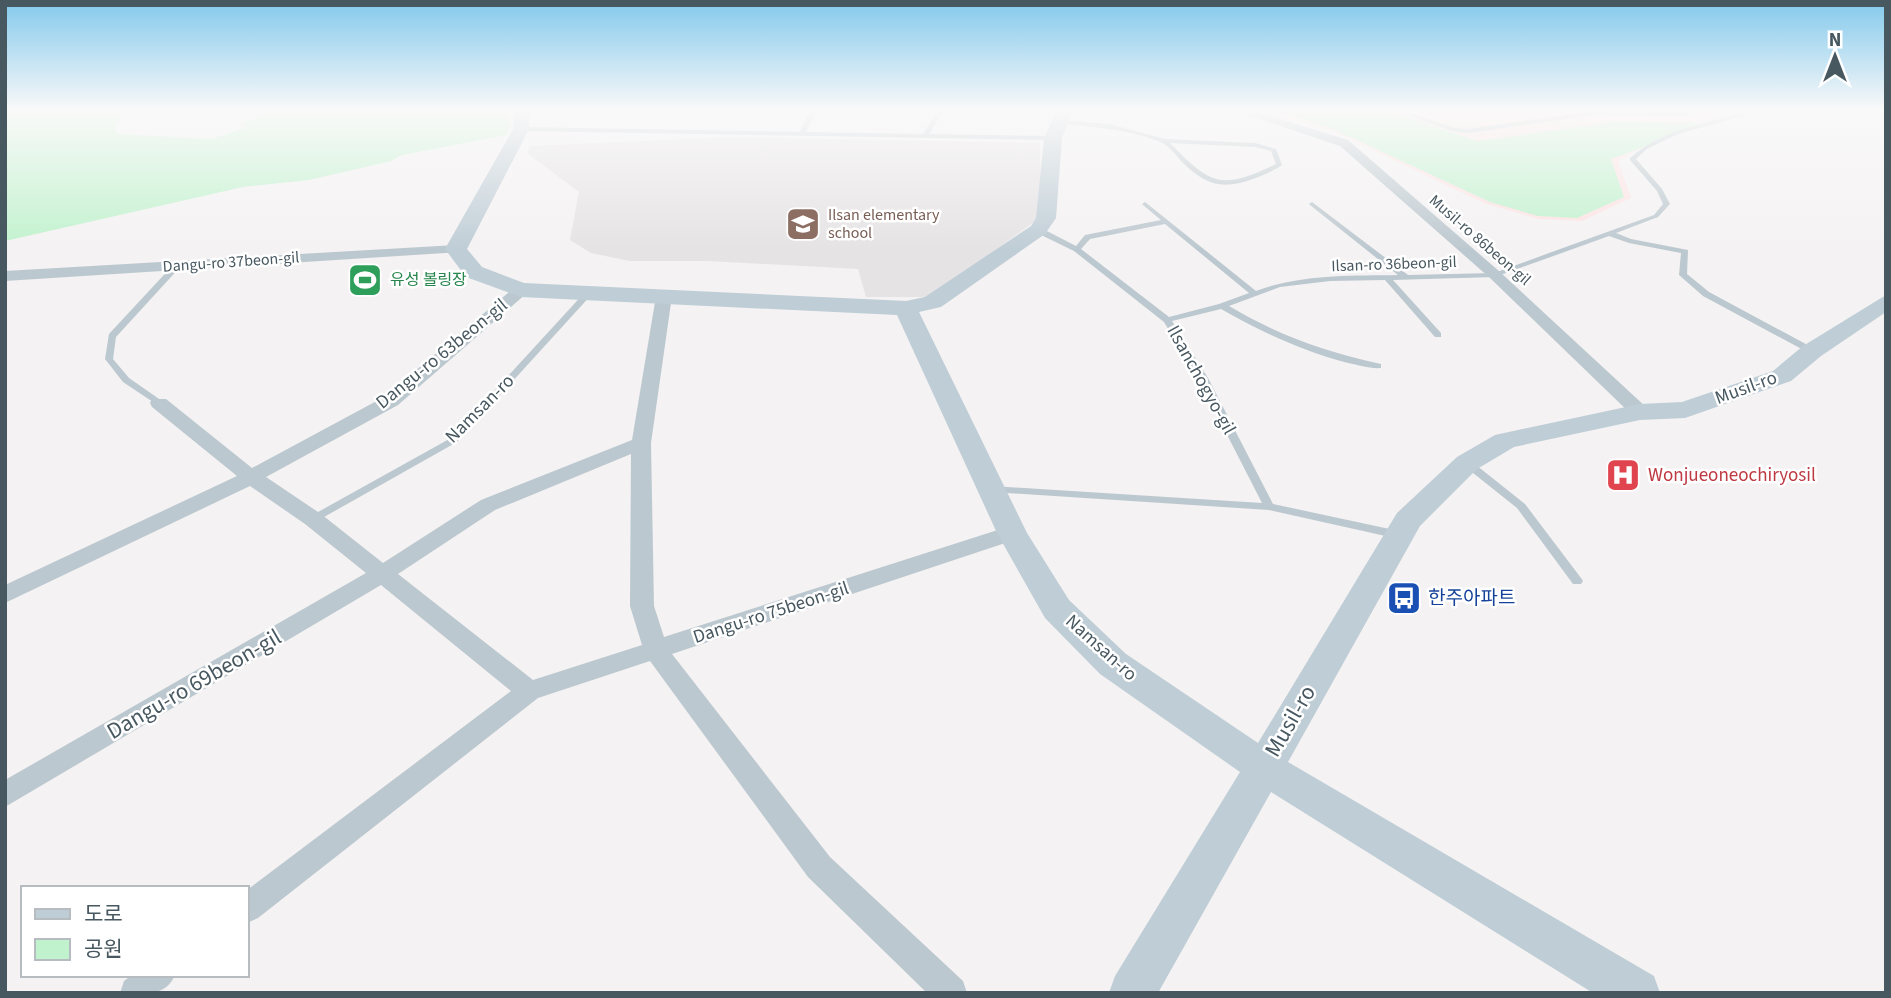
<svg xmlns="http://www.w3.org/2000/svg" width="1891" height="998" font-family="'Source Sans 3','Noto Sans KR',sans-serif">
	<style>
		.education { fill: #e5e3e4 }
		.medical { fill: #fde3e4 }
		.green { fill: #c0f2cd }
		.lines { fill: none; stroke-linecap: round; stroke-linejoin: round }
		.lane { fill: #bcc8cf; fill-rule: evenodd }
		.street { fill: #bcc8cf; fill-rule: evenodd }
		.secondary { fill: #bfcdd6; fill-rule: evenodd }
		.labels { text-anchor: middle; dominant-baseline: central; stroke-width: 5; stroke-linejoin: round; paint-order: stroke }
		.far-education-label { font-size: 16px; fill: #785e54; stroke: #fff; text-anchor: start }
		.far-street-label { font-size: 16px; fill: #485860; stroke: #fff }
		.far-leisure-label { font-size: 16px; fill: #27864d; stroke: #fff; text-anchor: start }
		.street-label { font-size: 19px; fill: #485860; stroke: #fff }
		.health-label { font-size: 19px; fill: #be3a42; stroke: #fff; text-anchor: start }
		.transit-label { font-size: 19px; fill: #164399; stroke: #fff; text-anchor: start }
		.near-street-label { font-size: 23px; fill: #485860; stroke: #fff }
	</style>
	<rect width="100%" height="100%" fill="#f4f2f2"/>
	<polygon class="education" points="732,137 1040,143 1041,217 930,297 866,297 858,269 709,261 630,261 591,253 570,240 579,192 527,153 530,146"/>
	<polygon class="medical" points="1259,110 1711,110 1715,114 1682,126 1618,161 1631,198 1582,221 1538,219 1484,203 1332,131"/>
	<g class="green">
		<polygon points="5,110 127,110 115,127 116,134 212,139 246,127 240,124 278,110 506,110 511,124 506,135 402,155 391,161 309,180 243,187 5,241"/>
		<polygon points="1275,110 1386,110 1477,141 1613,122 1696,123 1690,130 1611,159 1624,197 1577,218 1538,216 1490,202 1333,129"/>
	</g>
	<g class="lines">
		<g class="lane">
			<polygon points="810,110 816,110 806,132 923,134 938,110 944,110 929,134 1053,136 1056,138 1053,140 521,131 518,129 521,127 800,132"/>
			<polygon points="1392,110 1400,110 1455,128 1468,129 1594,111 1687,112 1710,110 1687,116 1594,115 1468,133 1452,131"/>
			<path d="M 1756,110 L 1764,110 L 1678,134 L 1647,149 L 1636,159 L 1662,189 L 1670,204 L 1658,217 L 1616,233 L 1631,239 L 1688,250 L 1687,274 L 1709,292 L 1815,349 L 1815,353 L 1809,353 L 1703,296 L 1679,275 L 1681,253 L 1629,243 L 1609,236 L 1495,277 L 1393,280 L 1441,333 L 1441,337 L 1435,337 L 1385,280 L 1330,281 L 1280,287 L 1229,306 C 1280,336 1323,351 1381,364 L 1381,368 C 1370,369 1359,365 1348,363 C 1303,351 1261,332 1221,309 L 1172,321 L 1208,378 L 1273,504 L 1399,531 L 1403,532 L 1404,535 L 1403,538 L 1399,539 L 1269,510 L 992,492 L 987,489 L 992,486 L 1262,503 L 1198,378 L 1164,322 L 1074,251 L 1035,232 L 1035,228 L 1041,228 L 1076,246 L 1085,235 L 1161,220 L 1143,205 L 1142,204 L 1145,202 L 1256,291 C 1301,274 1351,276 1398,275 L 1310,205 L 1309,204 L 1312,202 L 1408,275 L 1494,273 L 1654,215 L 1663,204 L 1657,191 L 1630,160 L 1630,158 C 1667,126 1710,123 1756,110 ZM 1165,224 L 1249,293 L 1219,304 L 1169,317 L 1081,249 L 1090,239 Z"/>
			<path d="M 1060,120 L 1109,124 L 1165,139 L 1255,143 L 1276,149 L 1282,165 C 1274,171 1263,175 1253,179 C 1223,190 1206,185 1184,164 C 1177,157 1169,145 1160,142 C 1127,128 1092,128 1058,123 L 1058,121 ZM 1170,143 L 1255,147 L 1271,151 L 1276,164 C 1221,190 1212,186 1170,143 Z"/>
			<polygon points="174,264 181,266 116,337 113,359 129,378 162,401 164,403 159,406 123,382 105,359 109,334"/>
			<polygon points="586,291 592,291 593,293 457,442 317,521 309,521 308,519 309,517 451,438"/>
			<polygon points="1467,460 1471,461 1525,504 1581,578 1583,581 1581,584 1573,584 1517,508 1463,465 1462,463"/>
		</g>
		<g class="street">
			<polygon points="1233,110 1250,110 1348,140 1500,272 1647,408 1649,412 1647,416 1633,416 1490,278 1340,146"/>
			<polygon points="456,245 463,249 461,252 5,281 5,271"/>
			<path d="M 521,285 L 527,287 L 527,293 L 398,405 L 266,477 L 321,514 L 383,563 L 481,500 L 632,440 L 656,296 L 664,291 L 672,296 L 651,443 L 654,606 L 664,637 L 1004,528 L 1020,528 L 1023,533 L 1020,538 L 672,654 L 830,857 L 963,981 L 967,993 L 927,993 L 808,877 L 650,661 L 538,698 L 258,918 L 247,923 L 247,890 L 511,691 L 381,585 L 5,807 L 5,780 L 366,573 L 305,524 L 250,486 L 5,603 L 5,585 L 237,476 L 152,407 L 150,403 L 152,399 L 166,399 L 252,468 L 384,397 L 515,287 ZM 631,454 L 630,606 L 642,645 L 533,680 L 398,574 L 495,510 Z"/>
			<path d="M 132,975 L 175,975 C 165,998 143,993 120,993 L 124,981 Z"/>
		</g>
		<polygon class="secondary" points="514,110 530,110 529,129 467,249 482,267 524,283 906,301 925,297 1031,226 1036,218 1044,138 1057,110 1073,110 1062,138 1056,218 1045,234 941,307 919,312 1027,533 1069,600 1126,654 1258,743 1397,513 1457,457 1495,435 1640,404 1682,402 1773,371 1803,346 1886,295 1886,312 1821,356 1791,381 1685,418 1640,420 1514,447 1477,469 1420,526 1288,762 1654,976 1660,993 1593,993 1271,792 1158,993 1109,993 1115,976 1240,772 1100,674 1045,618 997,533 897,315 521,297 466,277 445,249 513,129"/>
	</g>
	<linearGradient id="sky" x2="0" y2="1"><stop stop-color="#83c9ec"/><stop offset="0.44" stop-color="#faf9f9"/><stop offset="1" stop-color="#faf9f9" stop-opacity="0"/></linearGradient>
	<rect width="1891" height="250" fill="url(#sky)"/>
	<defs>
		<g id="school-square" transform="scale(1.75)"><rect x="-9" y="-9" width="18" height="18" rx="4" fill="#8d6e63" stroke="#fff"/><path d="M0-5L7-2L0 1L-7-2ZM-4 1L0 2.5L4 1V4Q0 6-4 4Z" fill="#fff"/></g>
		<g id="stadium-square" transform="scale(1.75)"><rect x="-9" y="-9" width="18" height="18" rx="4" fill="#2e9e5b" stroke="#fff"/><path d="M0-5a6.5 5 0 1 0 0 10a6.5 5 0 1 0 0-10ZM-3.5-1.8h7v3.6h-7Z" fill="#fff"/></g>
		<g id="hospital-square" transform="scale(1.75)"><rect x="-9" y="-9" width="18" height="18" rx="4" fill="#e0444e" stroke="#fff"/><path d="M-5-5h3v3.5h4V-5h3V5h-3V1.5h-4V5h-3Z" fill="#fff"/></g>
		<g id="bus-square" transform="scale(1.75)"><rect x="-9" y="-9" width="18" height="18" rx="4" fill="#1a4fb4" stroke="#fff"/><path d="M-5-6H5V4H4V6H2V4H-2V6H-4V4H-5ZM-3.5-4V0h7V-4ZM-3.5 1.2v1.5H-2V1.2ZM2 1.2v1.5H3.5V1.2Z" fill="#fff"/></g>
	</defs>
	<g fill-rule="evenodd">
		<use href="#school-square" x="803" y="224"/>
		<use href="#stadium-square" x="365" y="280"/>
		<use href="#hospital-square" x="1623" y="475"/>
		<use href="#bus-square" x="1404" y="598"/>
	</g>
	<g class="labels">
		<g class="far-education-label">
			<text x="828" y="215">Ilsan elementary<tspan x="828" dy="18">school</tspan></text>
		</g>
		<g class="far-street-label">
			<text transform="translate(1480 240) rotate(41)">Musil-ro 86beon-gil</text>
			<text transform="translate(231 262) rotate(-4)">Dangu-ro 37beon-gil</text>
			<text transform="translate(1394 264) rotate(-2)">Ilsan-ro 36beon-gil</text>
		</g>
		<g class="far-leisure-label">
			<text x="390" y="280">유성 볼링장</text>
		</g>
		<g class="street-label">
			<text transform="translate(442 354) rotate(-39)">Dangu-ro 63beon-gil</text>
			<text transform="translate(1201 380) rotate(61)">Ilsanchogyo-gil</text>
			<text transform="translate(1746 388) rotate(-20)">Musil-ro</text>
			<text transform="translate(480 409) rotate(-45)">Namsan-ro</text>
			<text transform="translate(771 613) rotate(-18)">Dangu-ro 75beon-gil</text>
			<text transform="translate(1101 648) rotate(42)">Namsan-ro</text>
		</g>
		<g class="health-label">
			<text x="1648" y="475">Wonjueoneochiryosil</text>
		</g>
		<g class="transit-label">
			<text x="1428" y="598">한주아파트</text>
		</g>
		<g class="near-street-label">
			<text transform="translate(194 684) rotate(-30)">Dangu-ro 69beon-gil</text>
			<text transform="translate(1290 721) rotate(-60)">Musil-ro</text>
		</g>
	</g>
	<rect width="1891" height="998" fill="none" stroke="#485860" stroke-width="14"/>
	<rect x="21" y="886" width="228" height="91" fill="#ffffff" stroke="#b6bcbf" stroke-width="2"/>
	<rect x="35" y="909" width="35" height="10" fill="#bfcdd6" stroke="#b6bcbf" stroke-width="2"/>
	<text x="84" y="921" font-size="21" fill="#485860">도로</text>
	<rect x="35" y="939" width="35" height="21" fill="#c0f2cd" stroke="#b6bcbf" stroke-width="2"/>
	<text x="84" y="956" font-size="21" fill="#485860">공원</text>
	<g transform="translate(1835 56)" stroke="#ffffff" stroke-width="5" paint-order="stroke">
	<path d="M0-5L12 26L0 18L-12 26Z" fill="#485860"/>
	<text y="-10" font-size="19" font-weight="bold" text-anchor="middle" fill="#485860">N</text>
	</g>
</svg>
